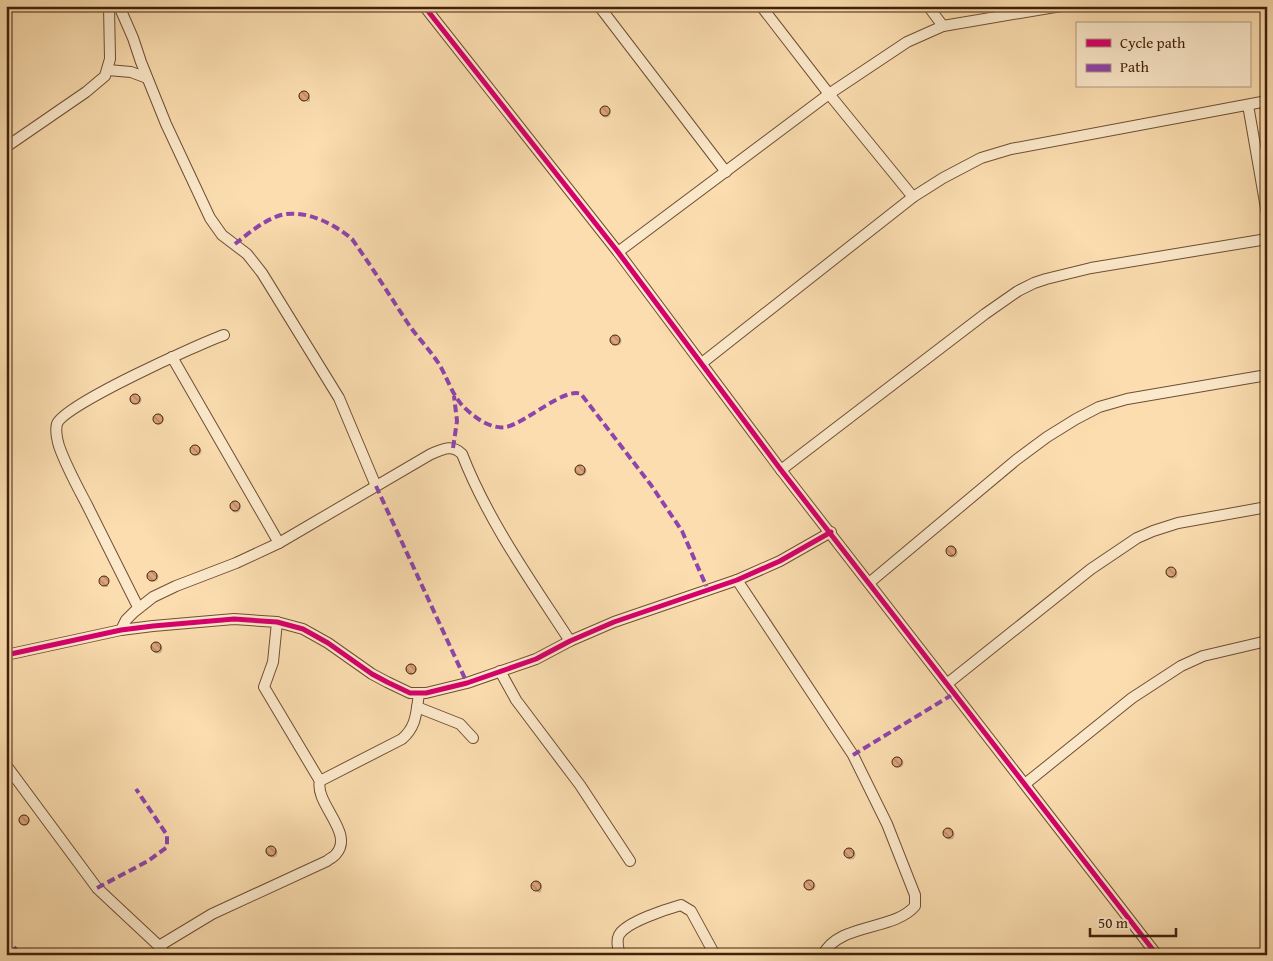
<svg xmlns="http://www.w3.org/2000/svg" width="1273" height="961" font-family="'Gentium Book Plus',serif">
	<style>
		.shadow { fill: #0003 }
		.building { fill: url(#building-back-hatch); stroke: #40200b }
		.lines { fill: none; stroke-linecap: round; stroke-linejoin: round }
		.minor-casing { stroke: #6f4f34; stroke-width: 12 }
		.minor { stroke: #fce9cb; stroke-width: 10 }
		.quiet { stroke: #8e44ad; stroke-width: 4; stroke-dasharray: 8 4; stroke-linecap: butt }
		.cycleway-casing { stroke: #fce9cb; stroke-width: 8 }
		.cycleway { stroke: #d6006c; stroke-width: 5 }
	</style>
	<defs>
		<pattern id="building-back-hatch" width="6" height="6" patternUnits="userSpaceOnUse" patternTransform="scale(1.25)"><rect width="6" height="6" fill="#dda47c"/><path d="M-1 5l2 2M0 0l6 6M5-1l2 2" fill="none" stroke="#b58564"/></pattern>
	</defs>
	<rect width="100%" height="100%" fill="#fbddaf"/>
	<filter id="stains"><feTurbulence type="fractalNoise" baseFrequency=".004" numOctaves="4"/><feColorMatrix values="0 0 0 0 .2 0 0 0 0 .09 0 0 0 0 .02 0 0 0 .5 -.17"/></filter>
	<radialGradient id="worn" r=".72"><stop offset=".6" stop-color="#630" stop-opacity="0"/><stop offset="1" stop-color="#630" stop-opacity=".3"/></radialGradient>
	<g class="shadow">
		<polygon points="302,93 304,93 310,97 310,101 308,102 302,99"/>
		<circle cx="606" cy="113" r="4.5"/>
		<circle cx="617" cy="341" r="4.5"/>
		<circle cx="137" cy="400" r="4.5"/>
		<circle cx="159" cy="420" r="4.5"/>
		<circle cx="197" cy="451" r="4.5"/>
		<circle cx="582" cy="471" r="4.5"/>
		<circle cx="236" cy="508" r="4.5"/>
		<circle cx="953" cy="553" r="4.5"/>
		<circle cx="1173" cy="574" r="4.5"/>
		<circle cx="154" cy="577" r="4.5"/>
		<polygon points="103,577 109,581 108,587 106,587 101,582"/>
		<circle cx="158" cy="649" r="4.5"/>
		<circle cx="412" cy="670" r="4.5"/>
		<circle cx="899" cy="763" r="4.5"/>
		<polygon points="6,788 11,792 10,797 6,797"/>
		<circle cx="25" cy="821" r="4.5"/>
		<circle cx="950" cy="835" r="4.5"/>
		<circle cx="273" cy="853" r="4.5"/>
		<circle cx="851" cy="855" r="4.5"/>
		<circle cx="811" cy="886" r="4.5"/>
		<polygon points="534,883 536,883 542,887 541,892 539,893 533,888"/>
	</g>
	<g class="building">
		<circle cx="304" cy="96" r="5"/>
		<circle cx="605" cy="111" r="5"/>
		<circle cx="615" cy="340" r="5"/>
		<circle cx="135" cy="399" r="5"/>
		<circle cx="158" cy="419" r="5"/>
		<circle cx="195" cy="450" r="5"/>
		<circle cx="580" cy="470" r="5"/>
		<circle cx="235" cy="506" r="5"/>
		<circle cx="951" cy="551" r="5"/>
		<circle cx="1171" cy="572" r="5"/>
		<circle cx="152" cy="576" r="5"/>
		<circle cx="104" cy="581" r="5"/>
		<circle cx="156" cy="647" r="5"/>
		<circle cx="411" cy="669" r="5"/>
		<circle cx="897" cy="762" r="5"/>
		<polygon points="6,786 10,791 6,796"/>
		<circle cx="24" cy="820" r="5"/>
		<circle cx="948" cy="833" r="5"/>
		<circle cx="271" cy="851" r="5"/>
		<circle cx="849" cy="853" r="5"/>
		<circle cx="809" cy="885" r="5"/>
		<circle cx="536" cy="886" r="5"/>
	</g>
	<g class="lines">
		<g class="minor-casing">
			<g id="minor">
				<polyline points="119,6 133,38 141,62 166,124 210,218 222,235 247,254 262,273 339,398 376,486"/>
				<polyline points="424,6 618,252 781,470 1157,955"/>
				<polyline points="599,6 726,172"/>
				<polyline points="761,6 829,94 913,197"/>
				<polyline points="928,6 943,26"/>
				<polyline points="108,70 131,72 147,78"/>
				<polyline points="1248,105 1267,214"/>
				<polyline points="6,147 86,92 105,76 110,59 109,6"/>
				<polyline points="618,252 829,94 907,42 943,26 1061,6"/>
				<polyline points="172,357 279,543"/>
				<polyline points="702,363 913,197 943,178 981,158 1011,149 1267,101"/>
				<polyline points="781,470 985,314 1018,291 1034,283 1046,279 1091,268 1267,239"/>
				<path d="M 737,580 L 853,755 L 887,824 L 915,895 L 915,906 C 894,931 838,923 823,955"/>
				<polyline points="869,583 1016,460 1047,437 1076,419 1099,407 1127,399 1267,375"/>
				<path d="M 138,607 C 121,573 104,539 87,505 C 77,486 66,466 59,446 C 57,439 55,431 57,424 C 63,405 199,344 224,335"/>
				<polyline points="277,622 273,662 264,687 320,781"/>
				<path d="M 121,630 L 126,620 L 134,612 L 153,597 L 176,586 L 236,563 L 279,543 L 431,454 C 443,449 452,444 462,454 C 488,521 531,581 570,641"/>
				<polyline points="6,655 121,630 153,626 234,619 277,622 303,629 328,643 372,674 387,682 410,693 426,693 467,683 536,659 570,641 614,622 737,580 780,561 831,532"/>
				<polyline points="500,671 516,700 580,785 630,861"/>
				<polyline points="948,683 1091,569 1137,538 1153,531 1178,523 1267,507"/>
				<polyline points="417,707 460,724 473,738"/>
				<polyline points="6,765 97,888 159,946 166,955"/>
				<polyline points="1025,784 1132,698 1181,666 1203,656 1267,641"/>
				<path d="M 159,946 L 212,914 L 327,861 C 329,859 334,857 336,854 C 355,833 314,803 320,781 L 402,739 C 417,726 416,712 419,694"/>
				<path d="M 620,955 C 618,948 616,941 619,935 C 626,922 667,909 681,905 L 691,911 L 715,955"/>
			</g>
		</g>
		<use href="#minor" class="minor"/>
		<g class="quiet">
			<path d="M 235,244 C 249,233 264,220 281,215 C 306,209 334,224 352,239 C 372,267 390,296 409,325 C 418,338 430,350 439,364 C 447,377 451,392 461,404 C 471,415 490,430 506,427 C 526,423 564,387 581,394 L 651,485 L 682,531 L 708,590"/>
			<polyline points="453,448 457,421 454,396"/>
			<polyline points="376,486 467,683"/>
			<polyline points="853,755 955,693"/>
			<polyline points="97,888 148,861 167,847 167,835 136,789"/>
			<polyline points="6,938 21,955"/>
		</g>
		<g class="cycleway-casing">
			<g id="cycleway">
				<polyline points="424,6 618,252 781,470 1157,955"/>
				<polyline points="6,655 121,630 153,626 234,619 277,622 303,629 328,643 372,674 387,682 410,693 426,693 467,683 536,659 570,641 614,622 737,580 780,561 831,532"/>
			</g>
		</g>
		<use href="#cycleway" class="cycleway"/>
	</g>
	<rect width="1273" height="961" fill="none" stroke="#fbddaf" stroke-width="25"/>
	<rect x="8" y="8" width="1258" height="946" fill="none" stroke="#40200b" stroke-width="2.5"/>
	<rect x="12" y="12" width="1248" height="936" fill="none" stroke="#40200b"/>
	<rect x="1076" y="22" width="175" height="65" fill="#fce9cb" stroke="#b1997e"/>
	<rect x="1086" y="39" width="25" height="8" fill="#d6006c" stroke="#b1997e"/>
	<text x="1120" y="48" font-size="15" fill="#40200b">Cycle path</text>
	<rect x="1086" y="64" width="25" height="8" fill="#8e44ad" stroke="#b1997e"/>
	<text x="1120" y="72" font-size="15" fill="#40200b">Path</text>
	<path d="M1090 928v8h86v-8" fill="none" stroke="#40200b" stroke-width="2.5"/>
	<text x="1098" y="928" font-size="15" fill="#40200b" stroke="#fce9cb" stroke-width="4" paint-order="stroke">50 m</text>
	<rect width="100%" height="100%" filter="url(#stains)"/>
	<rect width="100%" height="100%" fill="url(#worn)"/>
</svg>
